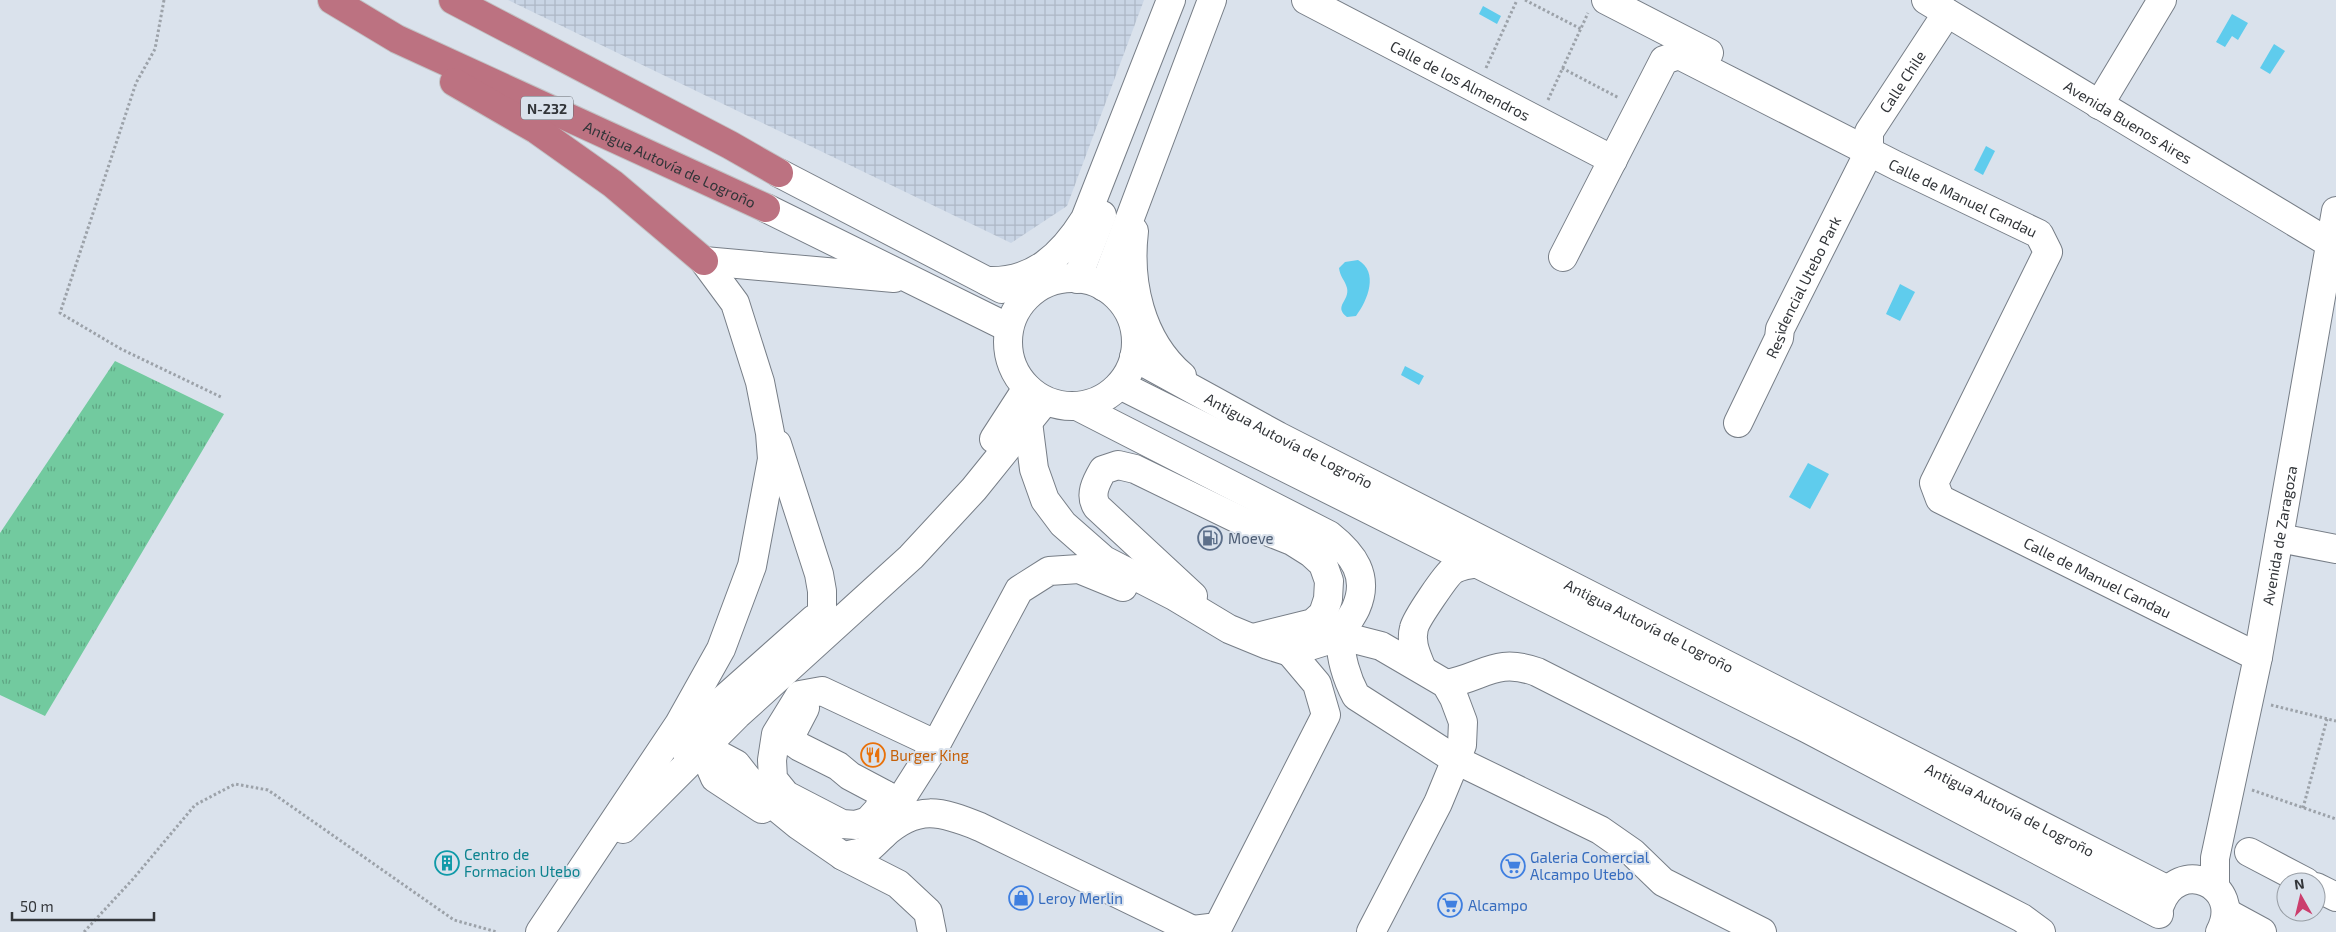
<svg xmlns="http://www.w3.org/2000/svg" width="2336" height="932" font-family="'Exo 2',sans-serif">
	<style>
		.industrial { fill: url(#industrial-grid) }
		.grass { fill: url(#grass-tufts) }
		.water { fill: #5fcced }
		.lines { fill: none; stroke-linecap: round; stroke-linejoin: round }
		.minor-casing { stroke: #777e87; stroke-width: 30 }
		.highway-casing { stroke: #c2c2c4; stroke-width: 30 }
		.path { stroke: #9ca2a9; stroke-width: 3; stroke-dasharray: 2.5 2.5; stroke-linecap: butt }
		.minor { stroke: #fff; stroke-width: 28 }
		.highway { stroke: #bc7281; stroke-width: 28 }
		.labels { text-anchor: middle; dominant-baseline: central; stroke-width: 4; stroke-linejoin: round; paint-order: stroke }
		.shield { fill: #dae2ec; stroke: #64696f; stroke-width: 1 }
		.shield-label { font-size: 14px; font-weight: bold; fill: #323539 }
		.street-label { font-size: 15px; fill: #323539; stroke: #dae2ec }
		.service-label { font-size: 15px; fill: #4e5e75; stroke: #dae2ec; text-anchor: start }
		.food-label { font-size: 15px; fill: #c56008; stroke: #dae2ec; text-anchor: start }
		.culture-label { font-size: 15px; fill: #0d838f; stroke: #dae2ec; text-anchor: start }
		.shop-label { font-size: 15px; fill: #366cbe; stroke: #dae2ec; text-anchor: start }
	</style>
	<defs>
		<pattern id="industrial-grid" width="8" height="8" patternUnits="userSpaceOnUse" patternTransform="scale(1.25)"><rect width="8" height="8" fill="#c9d5e5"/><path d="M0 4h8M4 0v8" fill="none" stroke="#adb7c5"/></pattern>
		<pattern id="grass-tufts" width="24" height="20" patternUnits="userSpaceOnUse" patternTransform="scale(1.25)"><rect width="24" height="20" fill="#72ca9f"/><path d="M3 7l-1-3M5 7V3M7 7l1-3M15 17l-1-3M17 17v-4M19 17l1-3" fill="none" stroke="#5ea583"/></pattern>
	</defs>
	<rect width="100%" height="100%" fill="#dae2ec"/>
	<polygon class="industrial" points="508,0 1144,0 1067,206 1011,243"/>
	<polygon class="grass" points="115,361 224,414 45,716 0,695 0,533"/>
	<g class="water">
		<polygon points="1483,6 1501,16 1497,24 1479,14"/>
		<polygon points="2232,14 2248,23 2238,40 2232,36 2225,47 2216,42"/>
		<polygon points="2274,44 2285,51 2270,74 2260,68"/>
		<polygon points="1986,146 1995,151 1983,175 1974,170"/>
		<path d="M 1358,260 C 1379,272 1368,300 1356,316 L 1347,317 C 1333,306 1350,301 1347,288 C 1345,280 1340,277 1339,268 L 1345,262 Z"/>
		<polygon points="1900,284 1915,292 1900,321 1886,314"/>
		<polygon points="1405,366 1424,376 1419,385 1401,375"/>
		<polygon points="1808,463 1829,474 1810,509 1789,497"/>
	</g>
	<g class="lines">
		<g class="minor-casing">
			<g id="minor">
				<path id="s1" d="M 1306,0 L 1613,160"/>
				<polyline points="1606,0 1709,53"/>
				<path id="s2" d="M 1926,0 L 2336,247"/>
				<polyline points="2099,105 2162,0"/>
				<polyline points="779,173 1002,289"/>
				<polyline points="766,208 1009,328"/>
				<path d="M 1134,231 C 1128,282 1140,340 1182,376"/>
				<path id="s3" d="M 1563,257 L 1664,60 L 1679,55 L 1897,166 L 2039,234 L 2048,252 L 1934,483 L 1940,499 L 2258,657"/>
				<polyline points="704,261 894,278"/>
				<circle cx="1072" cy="342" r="64"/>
				<polyline points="1077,279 1102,215"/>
				<path d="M 987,281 C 1033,283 1062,256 1085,219 L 1171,0"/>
				<polyline points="1104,287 1212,0"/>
				<path id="s4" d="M 1134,357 L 1278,436 L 2168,890"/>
				<polyline points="1120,385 1808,729 2159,914"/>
				<path d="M 1077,406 L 1329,535 C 1353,554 1370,576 1356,608 C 1352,617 1343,627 1342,636 C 1338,654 1348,681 1356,696 L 1456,760 L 1600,830 L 1633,853 L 1663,882 L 1762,932"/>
				<polyline points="1028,422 1034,469 1045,500 1063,524 1104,560 1174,596 1229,629 1268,645 1290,652 1342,636 1381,646 1446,684 1454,698 1463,722 1462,745 1438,803 1371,932"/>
				<path id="s5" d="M 1738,423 L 1779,338 L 1780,329 L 1869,152 L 1869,132 L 1947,13"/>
				<polyline points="994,439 1027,388"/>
				<polyline points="777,444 819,574 822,591 822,612"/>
				<polyline points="2279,538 2336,549"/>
				<path d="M 1193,596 L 1097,507 C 1089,495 1096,482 1103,470 L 1118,465 L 1135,469 L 1244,522 L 1292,541 L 1311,553 L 1323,564 L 1329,581 L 1328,599 L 1323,614 L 1313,623 L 1253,638"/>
				<path d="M 1422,669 C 1417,656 1410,643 1414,628 C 1416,619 1446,575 1453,570 C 1461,565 1471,564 1480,563"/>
				<path d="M 1446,684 C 1484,677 1496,657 1537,672 L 1991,902 L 2022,918 L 2041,932"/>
				<polyline points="805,708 792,733 793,742 800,747 838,766 850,776 899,802"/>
				<polyline points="680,738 814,619"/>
				<polyline points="701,738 709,764 715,778 762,809"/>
				<path d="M 686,751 L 704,747 L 736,764 L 747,778 L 776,807 L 798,825 L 843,856 C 870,851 864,853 883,835 C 917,804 941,811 980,827 L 1197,932"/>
				<polyline points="885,795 878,810 868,821 856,825 842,824 786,795 773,779 772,760 776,734 800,695 822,691 935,744"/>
				<polyline points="623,829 737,715 911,557 974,489 1045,401"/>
				<polyline points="883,835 896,807 938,741 1019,590 1049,571 1079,569 1123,587"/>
				<polyline points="2249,852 2306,882"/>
				<polyline points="843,856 898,884 928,912 932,932"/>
				<polyline points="2316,887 2336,897"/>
				<path id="s6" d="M 2215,888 L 2215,858 L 2258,657 L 2336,211"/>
				<path d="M 2160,905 C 2177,856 2245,884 2220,932"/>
				<polyline points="2227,913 2262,932"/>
				<polyline points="1193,930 1218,927 1326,715 1317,684 1290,652"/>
				<polyline points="540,932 679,724 721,649 752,566 772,459 770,433 760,382 735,303 704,261"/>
			</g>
		</g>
		<g class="highway-casing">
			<g id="highway">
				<path id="s7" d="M 332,0 L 397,39 L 766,208"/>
				<polyline points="453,0 730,145 779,173"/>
				<polyline points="454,82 537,130 613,184 704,261"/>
			</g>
		</g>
		<g class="path">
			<polyline points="164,0 155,49 136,83 60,313 121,349 223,398"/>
			<polyline points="1525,0 1581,29"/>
			<polyline points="1486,68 1517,0"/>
			<polyline points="1562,68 1619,98"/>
			<polyline points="1548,100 1588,13"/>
			<polyline points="2271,705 2336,721"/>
			<polyline points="2252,790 2336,819"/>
			<polyline points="2303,808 2327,719"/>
			<polyline points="84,932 133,879 195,805 235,784 268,790 454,920 497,932"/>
		</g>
		<use href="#minor" class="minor"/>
		<use href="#highway" class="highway"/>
	</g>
	<defs>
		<g id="fuel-ring" transform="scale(1.25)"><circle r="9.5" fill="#dae2ec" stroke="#5c6f8a" stroke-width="1.5"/><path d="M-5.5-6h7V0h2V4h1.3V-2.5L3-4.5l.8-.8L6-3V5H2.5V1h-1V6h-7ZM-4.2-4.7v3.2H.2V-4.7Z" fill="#5c6f8a"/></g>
		<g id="restaurant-ring" transform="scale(1.25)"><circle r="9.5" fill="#dae2ec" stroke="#e8710a" stroke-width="1.5"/><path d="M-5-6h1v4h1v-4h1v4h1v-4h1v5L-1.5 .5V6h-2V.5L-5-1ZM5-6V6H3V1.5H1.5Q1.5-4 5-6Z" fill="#e8710a"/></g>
		<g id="building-ring" transform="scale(1.25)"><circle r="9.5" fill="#dae2ec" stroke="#0f9aa8" stroke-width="1.5"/><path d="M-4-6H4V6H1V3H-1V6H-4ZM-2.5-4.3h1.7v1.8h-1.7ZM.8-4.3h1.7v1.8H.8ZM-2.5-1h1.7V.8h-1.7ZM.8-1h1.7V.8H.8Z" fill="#0f9aa8"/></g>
		<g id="supermarket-ring" transform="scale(1.25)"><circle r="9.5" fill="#dae2ec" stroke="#3f7fe0" stroke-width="1.5"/><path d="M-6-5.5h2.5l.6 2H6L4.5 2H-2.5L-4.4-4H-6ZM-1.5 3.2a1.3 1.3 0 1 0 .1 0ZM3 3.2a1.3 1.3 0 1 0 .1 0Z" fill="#3f7fe0"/></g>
		<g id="shop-ring" transform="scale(1.25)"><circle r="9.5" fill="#dae2ec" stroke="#3f7fe0" stroke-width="1.5"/><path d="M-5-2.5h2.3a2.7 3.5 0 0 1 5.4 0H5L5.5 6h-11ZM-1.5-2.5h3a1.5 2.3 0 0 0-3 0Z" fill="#3f7fe0"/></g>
	</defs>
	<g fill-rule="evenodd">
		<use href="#fuel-ring" x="1210" y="538"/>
		<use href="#restaurant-ring" x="873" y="755"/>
		<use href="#building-ring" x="447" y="863"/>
		<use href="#supermarket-ring" x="1513" y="866"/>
		<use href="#shop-ring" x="1021" y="898"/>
		<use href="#supermarket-ring" x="1450" y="905"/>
	</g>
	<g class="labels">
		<rect class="shield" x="521" y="96.5" width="52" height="23" rx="4"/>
		<g class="shield-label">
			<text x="547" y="108">N-232</text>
		</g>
		<g class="street-label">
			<text stroke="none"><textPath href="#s1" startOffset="174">Calle de los Almendros</textPath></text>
			<text stroke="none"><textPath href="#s5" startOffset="382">Calle Chile</textPath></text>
			<text stroke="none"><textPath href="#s2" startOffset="236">Avenida Buenos Aires</textPath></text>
			<text stroke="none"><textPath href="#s7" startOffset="376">Antigua Autovía de Logroño</textPath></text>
			<text stroke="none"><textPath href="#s3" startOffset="555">Calle de Manuel Candau</textPath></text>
			<text stroke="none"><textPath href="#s5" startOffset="151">Residencial Utebo Park</textPath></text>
			<text stroke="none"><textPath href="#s4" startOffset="176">Antigua Autovía de Logroño</textPath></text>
			<text stroke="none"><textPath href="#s6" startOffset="359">Avenida de Zaragoza</textPath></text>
			<text stroke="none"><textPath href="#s3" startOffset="1110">Calle de Manuel Candau</textPath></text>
			<text stroke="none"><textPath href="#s4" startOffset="581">Antigua Autovía de Logroño</textPath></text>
			<text stroke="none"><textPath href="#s4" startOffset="986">Antigua Autovía de Logroño</textPath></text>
		</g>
		<g class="service-label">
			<text x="1228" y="538">Moeve</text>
		</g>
		<g class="food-label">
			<text x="890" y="755">Burger King</text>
		</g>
		<g class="culture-label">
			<text x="464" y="854">Centro de<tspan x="464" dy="17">Formacion Utebo</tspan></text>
		</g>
		<g class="shop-label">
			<text x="1530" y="857">Galeria Comercial<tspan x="1530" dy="17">Alcampo Utebo</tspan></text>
			<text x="1038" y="898">Leroy Merlin</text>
			<text x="1468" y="905">Alcampo</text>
		</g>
	</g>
	<g transform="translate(2301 897) rotate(352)"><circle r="24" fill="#dae2ec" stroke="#979da4"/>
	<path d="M0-4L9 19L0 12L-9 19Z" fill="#cb3e6d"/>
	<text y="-8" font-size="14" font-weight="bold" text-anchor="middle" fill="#323539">N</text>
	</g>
	<path d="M12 912v8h142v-8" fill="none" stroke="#323539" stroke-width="2.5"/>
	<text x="20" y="912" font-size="15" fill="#323539" stroke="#dae2ec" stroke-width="4" paint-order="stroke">50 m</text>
</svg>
